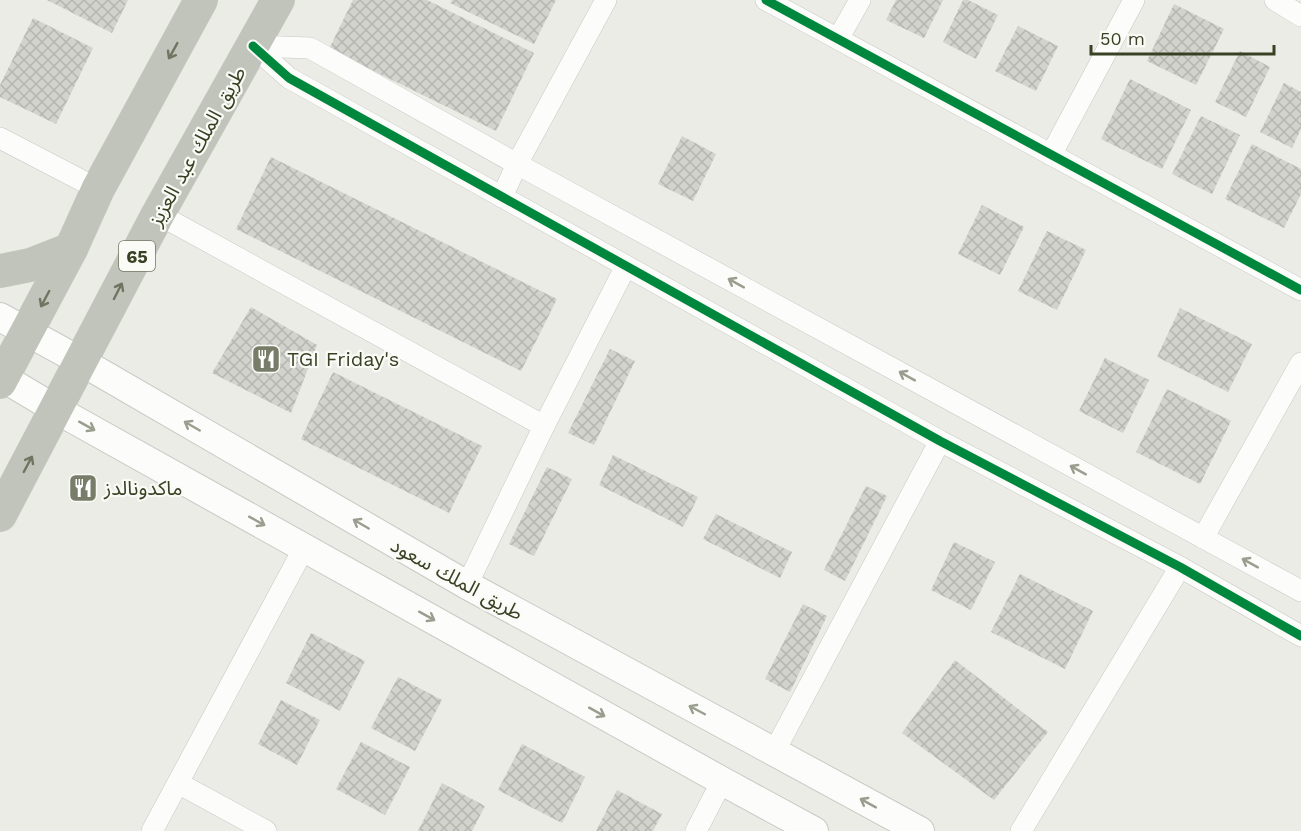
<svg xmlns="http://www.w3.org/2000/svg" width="1301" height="831" font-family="'Work Sans','Noto Sans Arabic',sans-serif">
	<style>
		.building { fill: url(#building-cross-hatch) }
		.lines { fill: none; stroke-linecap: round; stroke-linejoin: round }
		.street-casing { stroke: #c8c9c4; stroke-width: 22 }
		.secondary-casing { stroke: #c8c9c3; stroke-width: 30 }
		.highway-casing { stroke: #c8cbc2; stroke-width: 34 }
		.street { stroke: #fcfcfb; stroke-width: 21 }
		.secondary { stroke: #fcfcfb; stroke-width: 28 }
		.highway { stroke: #c1c4bb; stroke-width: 33 }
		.cycleway-casing { stroke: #fafaf6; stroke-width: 13 }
		.cycleway { stroke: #00873e; stroke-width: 9 }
		.oneway { stroke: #6f7560 }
		.oneway2 { stroke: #9a9e8f }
		.labels { text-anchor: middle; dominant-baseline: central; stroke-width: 4.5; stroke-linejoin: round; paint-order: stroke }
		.shield { fill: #fafaf6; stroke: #727862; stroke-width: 1.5 }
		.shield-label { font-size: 18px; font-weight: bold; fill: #384123 }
		.street-label { font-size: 20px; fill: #384123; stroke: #fafaf6 }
		.poi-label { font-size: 20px; fill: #384123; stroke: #fafaf6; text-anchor: start }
	</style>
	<defs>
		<pattern id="building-cross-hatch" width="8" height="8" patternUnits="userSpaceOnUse" patternTransform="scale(1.5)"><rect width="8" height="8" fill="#d3d3ce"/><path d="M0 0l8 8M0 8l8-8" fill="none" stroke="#b6b6b1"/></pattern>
	</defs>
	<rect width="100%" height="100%" fill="#ecece7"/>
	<g class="building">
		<polygon points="47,0 128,0 112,33"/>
		<polygon points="353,0 427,0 534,53 496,131 329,49"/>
		<polygon points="452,0 556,0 534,44 450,3"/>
		<polygon points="896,0 943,0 924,38 886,20"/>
		<polygon points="963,0 968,0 998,15 976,59 943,42"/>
		<polygon points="1174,4 1224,29 1196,85 1147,61"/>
		<polygon points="33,18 93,48 56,124 0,97 0,85"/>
		<polygon points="1018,26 1058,46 1036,91 995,71"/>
		<polygon points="1240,51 1270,67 1246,117 1215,102"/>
		<polygon points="1130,79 1191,110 1162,169 1101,139"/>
		<polygon points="1284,83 1301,92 1301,129 1292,148 1260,132"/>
		<polygon points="1201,116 1240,135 1212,194 1172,174"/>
		<polygon points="682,136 716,154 693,201 658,184"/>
		<polygon points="1252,144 1301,169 1301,194 1284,228 1225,199"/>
		<polygon points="271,157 557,299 521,371 236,229"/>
		<polygon points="982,205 1024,227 1000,275 958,254"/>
		<polygon points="1047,231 1086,250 1057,310 1018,291"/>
		<polygon points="251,307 317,345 291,413 212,373"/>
		<polygon points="1180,308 1252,344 1228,392 1157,357"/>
		<polygon points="610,349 635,361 594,445 568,433"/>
		<polygon points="1105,358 1149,380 1123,433 1079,411"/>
		<polygon points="333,372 482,446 449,513 301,439"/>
		<polygon points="1167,389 1231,421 1200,484 1136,452"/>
		<polygon points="613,455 698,497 683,527 599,485"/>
		<polygon points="547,467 572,479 534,556 509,544"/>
		<polygon points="866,486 887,496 845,581 824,570"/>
		<polygon points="716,514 792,552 780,578 703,539"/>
		<polygon points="954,542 995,562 971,610 931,590"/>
		<polygon points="1020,574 1093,611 1065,669 991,632"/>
		<polygon points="803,604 827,616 790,692 765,679"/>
		<polygon points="311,633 365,661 340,711 286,683"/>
		<polygon points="955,660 1048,732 994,800 902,733"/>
		<polygon points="398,677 442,700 415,751 371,728"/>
		<polygon points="281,700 320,720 297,765 258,744"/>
		<polygon points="361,742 410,767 385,815 336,789"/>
		<polygon points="522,744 585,777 562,823 498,790"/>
		<polygon points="442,783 485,806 472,831 418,831"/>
		<polygon points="617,790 662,814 653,831 596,831"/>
	</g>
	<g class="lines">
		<g class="street-casing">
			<g id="street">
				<polyline points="766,0 1301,290"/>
				<polyline points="1275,0 1301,16"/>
				<polyline points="838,39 860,0"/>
				<polyline points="253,46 289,78 940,441 1180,567 1301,636"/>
				<polyline points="253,46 310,48 517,164 1301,591"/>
				<polyline points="0,138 98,189"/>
				<polyline points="1051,155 1134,0"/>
				<polyline points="502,197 517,164 606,0"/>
				<polyline points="158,214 544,426"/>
				<polyline points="1203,538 1301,363"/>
				<polyline points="467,585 544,426 626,266"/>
				<polyline points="774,752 940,441"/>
				<polyline points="178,783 266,831"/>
				<polyline points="152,831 304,548"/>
				<polyline points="696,831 722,781"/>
				<polyline points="1021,831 1180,567"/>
			</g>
		</g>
		<g class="secondary-casing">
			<g id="secondary">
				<polyline points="0,317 82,362 467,585 920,831"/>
				<polyline points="0,376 57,410 722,781 814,831"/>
			</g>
		</g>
		<g class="highway-casing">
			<g id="highway">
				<polyline points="0,271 30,265 71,249"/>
				<polyline points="0,382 71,249 98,189 201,0"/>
				<polyline points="0,515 158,214 278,0"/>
			</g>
		</g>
		<use href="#street" class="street"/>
		<use href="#secondary" class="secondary"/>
		<use href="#highway" class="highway"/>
		<g class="cycleway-casing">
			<g id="cycleway">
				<polyline points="766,0 1301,290"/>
				<polyline points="253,46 289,78 940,441 1180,567 1301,636"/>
			</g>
		</g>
		<use href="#cycleway" class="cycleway"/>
	</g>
	<defs><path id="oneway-shaft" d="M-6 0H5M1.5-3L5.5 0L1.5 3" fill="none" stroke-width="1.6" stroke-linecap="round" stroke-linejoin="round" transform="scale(1.5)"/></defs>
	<g class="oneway">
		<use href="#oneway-shaft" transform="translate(173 51) rotate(119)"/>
		<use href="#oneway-shaft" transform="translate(118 291) rotate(-63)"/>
		<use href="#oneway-shaft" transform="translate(45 299) rotate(118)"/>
		<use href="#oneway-shaft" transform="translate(28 464) rotate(-62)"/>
	</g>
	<g class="oneway2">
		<use href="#oneway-shaft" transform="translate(736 283) rotate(-151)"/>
		<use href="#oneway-shaft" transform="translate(907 376) rotate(-151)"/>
		<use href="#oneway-shaft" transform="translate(87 426) rotate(29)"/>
		<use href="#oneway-shaft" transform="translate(192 426) rotate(-150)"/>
		<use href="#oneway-shaft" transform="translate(1078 470) rotate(-151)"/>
		<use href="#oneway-shaft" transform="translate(257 521) rotate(29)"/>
		<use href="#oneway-shaft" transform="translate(361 524) rotate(-150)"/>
		<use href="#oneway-shaft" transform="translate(1250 563) rotate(-151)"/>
		<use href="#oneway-shaft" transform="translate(427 616) rotate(29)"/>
		<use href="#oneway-shaft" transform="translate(697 710) rotate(-152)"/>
		<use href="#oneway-shaft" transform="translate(597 712) rotate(29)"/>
		<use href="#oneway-shaft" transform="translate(868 803) rotate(-151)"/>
	</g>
	<defs>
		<g id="restaurant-square" transform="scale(1.5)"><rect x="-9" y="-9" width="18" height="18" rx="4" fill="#777d68" stroke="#fafaf6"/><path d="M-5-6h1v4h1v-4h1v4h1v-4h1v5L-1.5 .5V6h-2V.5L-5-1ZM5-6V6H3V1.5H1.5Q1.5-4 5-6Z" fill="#fff"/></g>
	</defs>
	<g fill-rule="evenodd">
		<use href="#restaurant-square" x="266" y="359"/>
		<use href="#restaurant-square" x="83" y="488"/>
	</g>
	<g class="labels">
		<rect class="shield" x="119" y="241" width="36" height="30" rx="4.5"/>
		<g class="shield-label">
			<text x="137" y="256">65</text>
		</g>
		<g class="street-label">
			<text transform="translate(197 146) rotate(-61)">طريق الملك عبد العزيز</text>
			<text transform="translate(457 579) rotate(29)">طريق الملك سعود</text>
		</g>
		<g class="poi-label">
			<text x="287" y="359">TGI Friday's</text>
			<text x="104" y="488">ماكدونالدز</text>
		</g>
	</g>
	<path d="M1091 45v9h183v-9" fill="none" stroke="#384123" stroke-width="3"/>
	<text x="1100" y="45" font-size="18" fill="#384123" stroke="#fafaf6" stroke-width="4.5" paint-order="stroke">50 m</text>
</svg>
